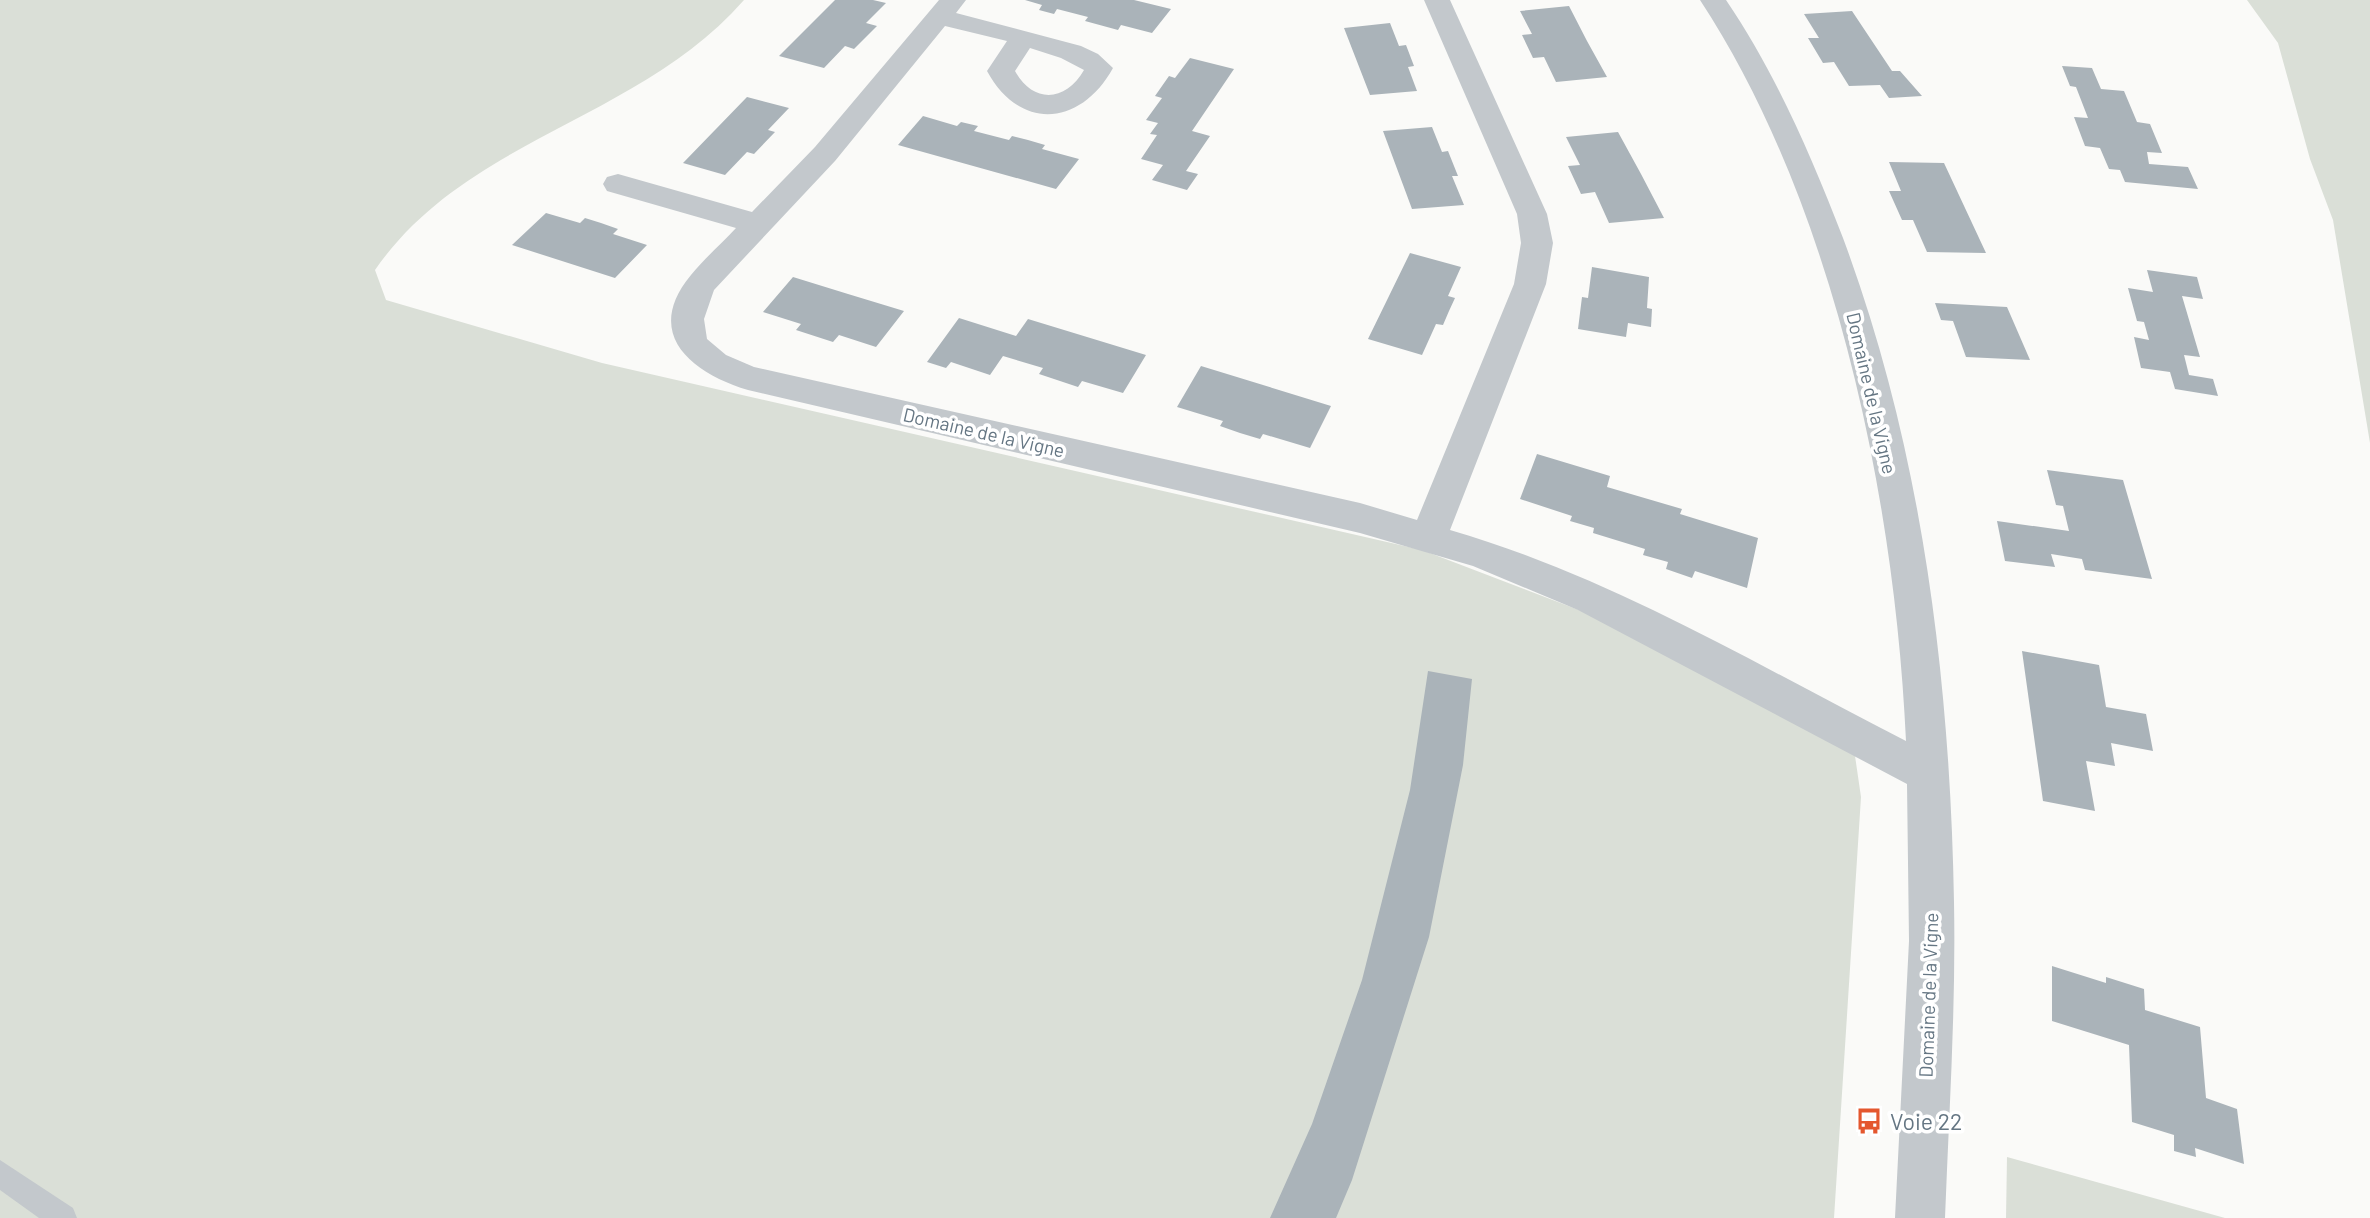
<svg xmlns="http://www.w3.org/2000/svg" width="2370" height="1218" font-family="Barlow,sans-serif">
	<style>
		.green { fill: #dadfd7 }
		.building { fill: #aab3b9 }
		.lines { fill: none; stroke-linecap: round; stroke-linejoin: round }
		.service { fill: #c3c8cc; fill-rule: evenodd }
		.minor { fill: #c3c8cc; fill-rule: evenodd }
		.labels { text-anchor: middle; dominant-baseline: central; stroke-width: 7; stroke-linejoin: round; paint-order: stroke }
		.street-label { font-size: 19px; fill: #657683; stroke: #fff }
		.near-poi-label { font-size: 23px; fill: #657683; stroke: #fff; text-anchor: start }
	</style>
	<rect width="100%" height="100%" fill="#fafaf8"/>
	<g class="green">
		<path d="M 0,0 L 744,0 C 638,121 467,137 375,270 L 386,300 L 602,363 L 1422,550 L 1592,615 L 1854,749 L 1861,797 L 1834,1218 L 0,1218 Z"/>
		<polygon points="2247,0 2370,0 2370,443 2333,220 2310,159 2278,43"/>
		<polygon points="2007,1157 2225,1218 2006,1218"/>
	</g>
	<g class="building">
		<polygon points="835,0 873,0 886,3 866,23 877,26 854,49 845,46 824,68 779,56"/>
		<polygon points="1025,0 1134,0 1171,9 1152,33 1121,25 1118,30 1085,21 1088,17 1057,9 1054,14 1039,10 1042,5"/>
		<polygon points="1569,6 1587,41 1607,77 1556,82 1544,57 1533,58 1522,35 1532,34 1520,11"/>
		<polygon points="1852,11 1892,71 1900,71 1922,96 1889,98 1880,85 1849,86 1834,62 1823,63 1808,38 1819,38 1804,14"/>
		<polygon points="1390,23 1399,46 1406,45 1414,66 1408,67 1417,91 1370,95 1344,28"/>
		<polygon points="1190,58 1234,69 1192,131 1210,136 1186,171 1198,174 1187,190 1152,180 1163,165 1141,159 1157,135 1150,134 1158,123 1146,120 1162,98 1155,96 1169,76 1175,78"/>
		<polygon points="2062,66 2092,68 2101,89 2124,91 2137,122 2150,124 2162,153 2147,152 2149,164 2188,167 2198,189 2125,182 2120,170 2109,169 2100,148 2085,146 2074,117 2088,118 2076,87 2070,86"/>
		<polygon points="747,97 789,108 768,130 775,132 754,154 747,152 725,175 683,163"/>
		<polygon points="923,116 957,126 961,122 978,126 974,131 1009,140 1012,136 1028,140 1045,145 1042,149 1079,159 1056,189 898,145"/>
		<polygon points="1432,127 1442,152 1448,151 1458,176 1452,176 1464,205 1412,209 1383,131"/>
		<polygon points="1618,132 1641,174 1664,218 1609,223 1595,192 1581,194 1568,166 1580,165 1566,137"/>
		<polygon points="1889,162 1944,163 1986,253 1927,252 1913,220 1902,220 1889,191 1901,191"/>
		<polygon points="546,213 580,223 585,218 601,223 618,229 613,234 647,245 615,278 512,245"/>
		<polygon points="1410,253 1461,267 1448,296 1455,298 1449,311 1443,325 1436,324 1422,355 1368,339"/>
		<polygon points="1592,267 1649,277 1647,308 1652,309 1651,327 1628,323 1626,337 1578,329 1582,297 1588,298"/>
		<polygon points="2147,270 2197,277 2203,299 2182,296 2200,357 2184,355 2189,375 2213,379 2218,396 2175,389 2170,372 2141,368 2134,337 2149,340 2144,322 2137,321 2128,288 2153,292"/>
		<polygon points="793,277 848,294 904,311 876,347 839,335 833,342 796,330 801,324 763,312"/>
		<polygon points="1935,303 2007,307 2030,360 1966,357 1953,321 1941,320"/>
		<polygon points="959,318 1016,336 1028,319 1146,355 1123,393 1082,381 1078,387 1039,374 1043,368 1003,356 990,375 951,362 946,368 927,362"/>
		<polygon points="1201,366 1331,406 1310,448 1263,434 1260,439 1240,433 1220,426 1223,421 1177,407"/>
		<polygon points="1537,454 1610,476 1607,487 1682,509 1680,514 1758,538 1747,588 1695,571 1692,578 1666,569 1668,562 1643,555 1645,549 1593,533 1594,528 1570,521 1572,516 1520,499"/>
		<polygon points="2047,470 2123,480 2152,579 2085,570 2082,559 2051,554 2055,567 2005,561 1997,521 2069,531 2063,506 2056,505"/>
		<polygon points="2022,651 2099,665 2106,707 2146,714 2153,751 2111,743 2115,766 2086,761 2095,811 2043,801"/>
		<polygon points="1428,671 1472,679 1463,765 1429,937 1352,1180 1336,1218 1270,1218 1312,1124 1362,980 1410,790"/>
		<polygon points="2052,966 2106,983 2106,977 2144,989 2145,1010 2200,1027 2206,1098 2237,1109 2244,1164 2195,1148 2196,1157 2174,1151 2174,1135 2132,1122 2129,1045 2052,1021"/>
	</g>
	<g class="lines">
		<polygon class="service" points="0,1160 73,1208 77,1218 39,1218 0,1190"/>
		<path class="minor" d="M 939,0 L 966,0 L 956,13 L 1081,46 L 1098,54 L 1113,68 C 1081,126 1020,132 987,71 L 1007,41 L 945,26 L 835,161 L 714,290 L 704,319 L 707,339 L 726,355 L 754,367 L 1360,503 L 1417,520 L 1514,284 L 1521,243 L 1517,214 L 1424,0 L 1450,0 L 1547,214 L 1553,243 L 1546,284 L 1450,530 C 1609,576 1759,666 1906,741 C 1895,499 1834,204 1700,0 L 1726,0 C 1776,74 1811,155 1843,238 C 1922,450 1950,677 1954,902 C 1956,1007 1949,1113 1945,1218 L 1895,1218 L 1909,941 L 1907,784 L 1578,610 L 1473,566 L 1360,533 L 748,390 C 692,373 642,334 691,275 C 705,258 721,244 736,228 L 607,191 L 603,184 L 607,177 L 618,174 L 752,212 L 815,147 ZM 1030,48 L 1061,58 L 1084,70 C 1066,102 1033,104 1015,71 Z"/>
	</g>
	<defs>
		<g id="bus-bare" transform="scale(2.1)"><path d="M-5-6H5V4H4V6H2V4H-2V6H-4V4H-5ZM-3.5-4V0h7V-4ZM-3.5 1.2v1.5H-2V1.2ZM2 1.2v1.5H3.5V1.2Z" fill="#e4572e" stroke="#fff" stroke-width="2.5" paint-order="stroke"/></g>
	</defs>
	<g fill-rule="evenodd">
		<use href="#bus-bare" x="1869" y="1121"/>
	</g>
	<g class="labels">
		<g class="street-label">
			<text transform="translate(1872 393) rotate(77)">Domaine de la Vigne</text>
			<text transform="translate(984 432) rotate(13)">Domaine de la Vigne</text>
			<text transform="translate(1928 995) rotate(-88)">Domaine de la Vigne</text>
		</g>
		<g class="near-poi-label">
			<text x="1890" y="1121">Voie 22</text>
		</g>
	</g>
</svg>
